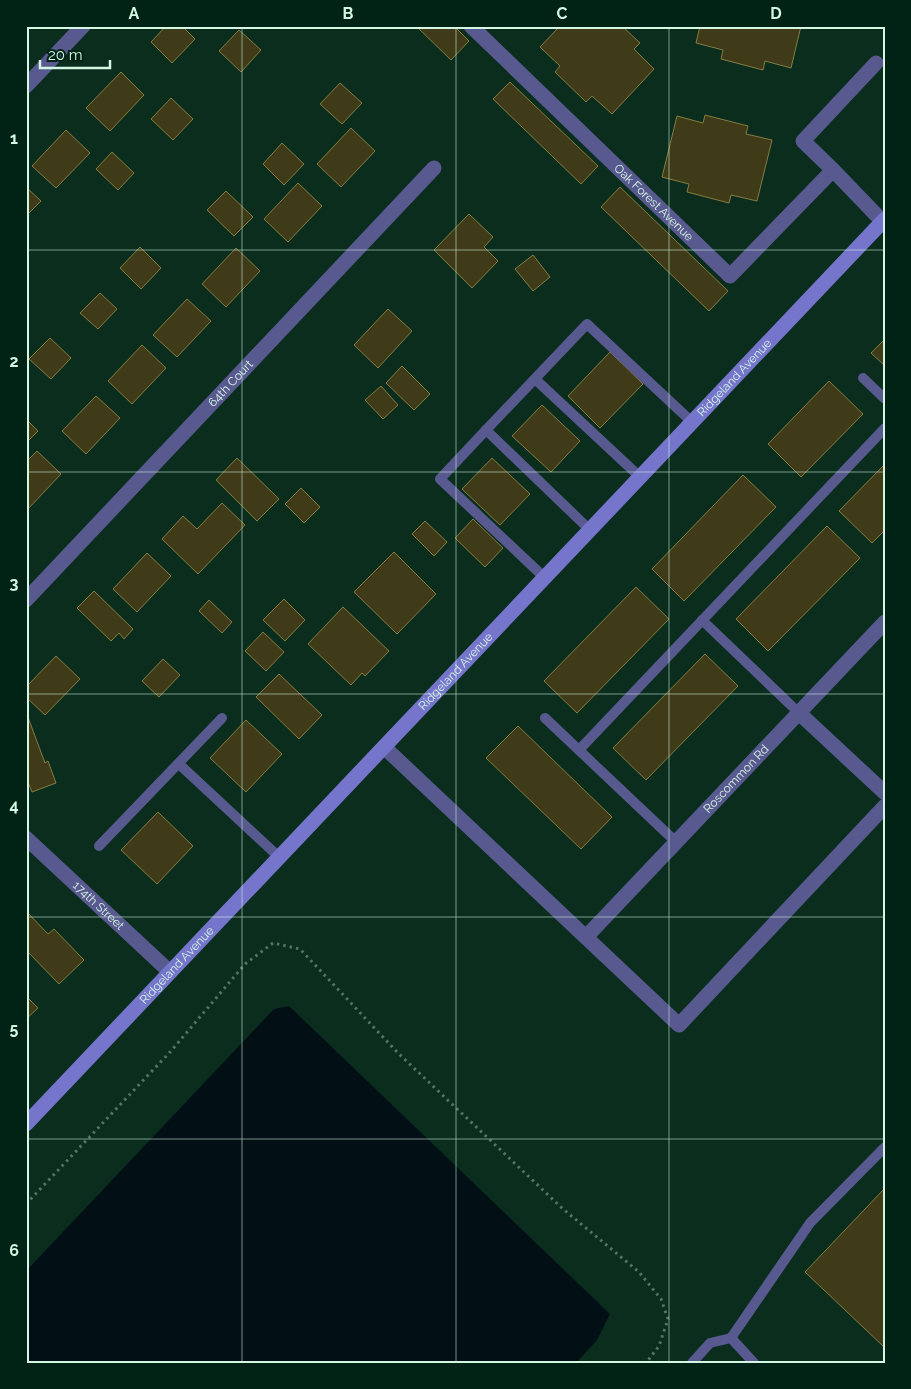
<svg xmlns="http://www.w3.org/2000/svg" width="911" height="1389" font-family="Raleway,sans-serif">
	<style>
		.water { fill: #021016 }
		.building { fill: #3f3a18; stroke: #867d41 }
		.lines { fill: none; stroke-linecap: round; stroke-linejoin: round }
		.path { stroke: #527464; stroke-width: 3; stroke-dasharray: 2.5 4; stroke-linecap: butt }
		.lane { stroke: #58598f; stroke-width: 10 }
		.street { stroke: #58598f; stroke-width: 15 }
		.secondary { stroke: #7575cc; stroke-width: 15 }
		.grid { fill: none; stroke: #d6f6e4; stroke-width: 1; stroke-opacity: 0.55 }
		.labels { text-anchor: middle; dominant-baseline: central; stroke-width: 5; stroke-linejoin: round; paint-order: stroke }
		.street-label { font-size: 12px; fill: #d6f6e4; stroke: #012315 }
		.neatline { fill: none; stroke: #d6f6e4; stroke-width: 2 }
		.grid-label { font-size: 16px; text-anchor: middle; font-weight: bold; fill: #d6f6e4 }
	</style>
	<rect width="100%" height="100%" fill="#0a2d1e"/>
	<polygon class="water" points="289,1006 610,1314 597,1340 576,1363 26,1363 26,1271 274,1009"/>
	<g class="building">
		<polygon points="166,26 182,26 195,39 172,63 151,42"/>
		<polygon points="416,26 454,26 469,41 451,60"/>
		<polygon points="560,26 622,26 640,43 634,49 654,69 612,114 592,96 586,102 555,72 560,66 540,47"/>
		<polygon points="700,26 801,26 791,68 765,61 763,70 721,59 723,50 696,43"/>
		<polygon points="239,30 261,50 241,72 219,51"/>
		<polygon points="121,72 144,95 110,131 86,108"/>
		<polygon points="510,82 598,166 581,184 493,99"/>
		<polygon points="340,83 362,103 342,124 320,104"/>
		<polygon points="171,98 193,119 173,140 151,119"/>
		<polygon points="705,115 748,126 746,134 772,140 757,201 731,195 729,203 687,192 689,184 662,177 677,116 703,123"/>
		<polygon points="351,128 375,151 341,187 317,164"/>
		<polygon points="66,130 90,153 56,188 32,166"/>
		<polygon points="282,143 304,164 284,185 263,164"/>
		<polygon points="112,152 134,173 118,190 96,169"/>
		<polygon points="298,183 322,206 288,242 264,219"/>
		<polygon points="26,187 41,201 26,216"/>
		<polygon points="620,187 728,291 709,311 601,207"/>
		<polygon points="226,191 253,217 234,236 207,210"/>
		<polygon points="469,214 493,237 484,247 498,261 472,288 434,250"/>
		<polygon points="140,247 161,268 141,289 120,268"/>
		<polygon points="236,248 260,271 226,307 202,284"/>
		<polygon points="533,255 550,277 533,291 515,269"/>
		<polygon points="100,293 117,309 98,329 80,313"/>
		<polygon points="187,299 211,321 177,357 153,335"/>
		<polygon points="388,309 412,331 378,368 354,345"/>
		<polygon points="50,338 71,358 51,379 29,359"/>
		<polygon points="885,339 885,366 871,353"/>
		<polygon points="142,345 166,368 132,404 108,381"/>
		<polygon points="610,352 643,384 600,428 568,396"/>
		<polygon points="402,366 430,394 414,410 386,383"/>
		<polygon points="829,381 863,414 801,477 768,444"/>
		<polygon points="381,386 398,405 383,419 365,400"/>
		<polygon points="96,396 120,418 86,454 62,431"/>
		<polygon points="542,405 580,441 551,472 512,436"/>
		<polygon points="26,419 38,431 26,443"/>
		<polygon points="37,451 61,474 27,510 26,462"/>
		<polygon points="237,458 279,499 257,521 216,480"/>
		<polygon points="492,458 530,494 500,525 462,489"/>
		<polygon points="885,464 885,530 872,543 839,511"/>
		<polygon points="743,475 776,507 684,601 652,569"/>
		<polygon points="301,488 320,507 304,523 285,504"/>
		<polygon points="222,503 245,525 198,574 162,539 183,516 197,529"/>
		<polygon points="473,519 503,548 485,567 455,538"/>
		<polygon points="425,521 447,542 434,556 412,534"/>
		<polygon points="827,526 860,558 768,651 736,619"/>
		<polygon points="394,552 436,594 397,634 354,592"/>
		<polygon points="147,553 171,576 137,612 113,589"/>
		<polygon points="636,587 669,619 577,713 544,681"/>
		<polygon points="94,591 133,629 124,639 119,633 111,641 77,608"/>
		<polygon points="284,599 305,620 285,641 263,620"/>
		<polygon points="209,600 232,622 222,633 199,611"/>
		<polygon points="343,607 389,651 365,676 362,673 351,685 308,644"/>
		<polygon points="263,632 284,652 266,671 245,651"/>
		<polygon points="705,654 738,686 646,780 613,748"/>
		<polygon points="56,656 80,679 45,715 26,697 26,687"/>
		<polygon points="163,659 180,675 159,697 142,681"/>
		<polygon points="279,674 322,715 299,739 256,697"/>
		<polygon points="26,712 45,763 48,761 56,783 32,792 26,777"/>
		<polygon points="246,720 282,754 246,792 210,758"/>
		<polygon points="518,726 612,817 581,849 486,758"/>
		<polygon points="158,812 193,846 157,884 121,850"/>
		<polygon points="26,911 48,934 54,929 84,960 59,984 26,950"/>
		<polygon points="26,996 38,1008 26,1019"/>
		<polygon points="885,1188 885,1348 805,1272"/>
	</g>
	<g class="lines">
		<polyline class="path" points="26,1204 171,1051 245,964 273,943 300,949 398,1053 563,1209 639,1272 661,1299 668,1319 659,1346 646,1363"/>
		<g class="lane">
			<polyline points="863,378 885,399"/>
			<polyline points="535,379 640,477"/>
			<polyline points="486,430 440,479 545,578"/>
			<polyline points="590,530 486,430 587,324 692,422"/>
			<polyline points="702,620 799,713"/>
			<polyline points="545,718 676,842"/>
			<polyline points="579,750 885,428"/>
			<polyline points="179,764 279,857"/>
			<polyline points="99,846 222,718"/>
			<polyline points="731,1338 810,1223 885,1147"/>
			<polyline points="692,1363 710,1343 731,1338 754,1363"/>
		</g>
		<g class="street">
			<path id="s1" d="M 471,26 L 730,276 L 833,170 L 885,224"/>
			<polyline points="26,86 83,26"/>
			<polyline points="833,170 803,141 876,63"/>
			<path id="s2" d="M 26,600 L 434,168"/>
			<polyline points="799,713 885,793"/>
			<polyline points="384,747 679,1025 885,806"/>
			<path id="s3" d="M 26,838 L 170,972"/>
			<path id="s4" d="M 586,937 L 885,622"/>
		</g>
		<path class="secondary" id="s5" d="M 26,1124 L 885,219"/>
	</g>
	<path class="grid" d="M 242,26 L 242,1363M 456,26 L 456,1363M 669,26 L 669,1363M 26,250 L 885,250M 26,472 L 885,472M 26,694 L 885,694M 26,917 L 885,917M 26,1139 L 885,1139"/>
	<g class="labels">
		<g class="street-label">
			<text stroke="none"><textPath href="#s1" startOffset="254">Oak Forest Avenue</textPath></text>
			<text stroke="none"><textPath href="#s5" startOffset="1029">Ridgeland Avenue</textPath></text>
			<text stroke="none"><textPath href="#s2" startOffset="298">64th Court</textPath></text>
			<text stroke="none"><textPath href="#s5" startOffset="624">Ridgeland Avenue</textPath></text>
			<text stroke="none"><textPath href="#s4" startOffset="218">Roscommon Rd</textPath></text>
			<text stroke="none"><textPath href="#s3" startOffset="99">174th Street</textPath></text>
			<text stroke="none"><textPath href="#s5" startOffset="219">Ridgeland Avenue</textPath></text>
		</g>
	</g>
	<rect width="911" height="1389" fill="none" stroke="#012315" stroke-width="55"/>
	<path d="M40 60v8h70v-8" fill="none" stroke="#d6f6e4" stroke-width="2.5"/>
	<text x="48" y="60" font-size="15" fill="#d6f6e4" stroke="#012315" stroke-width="4" paint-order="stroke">20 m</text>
	<rect x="28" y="28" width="856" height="1334" class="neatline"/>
	<g class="grid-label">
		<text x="134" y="19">A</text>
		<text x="348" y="19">B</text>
		<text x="562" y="19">C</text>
		<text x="776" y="19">D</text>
		<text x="14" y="144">1</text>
		<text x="14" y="367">2</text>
		<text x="14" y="589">3</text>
		<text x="14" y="811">4</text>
		<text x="14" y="1034">5</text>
		<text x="14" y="1256">6</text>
	</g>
</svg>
